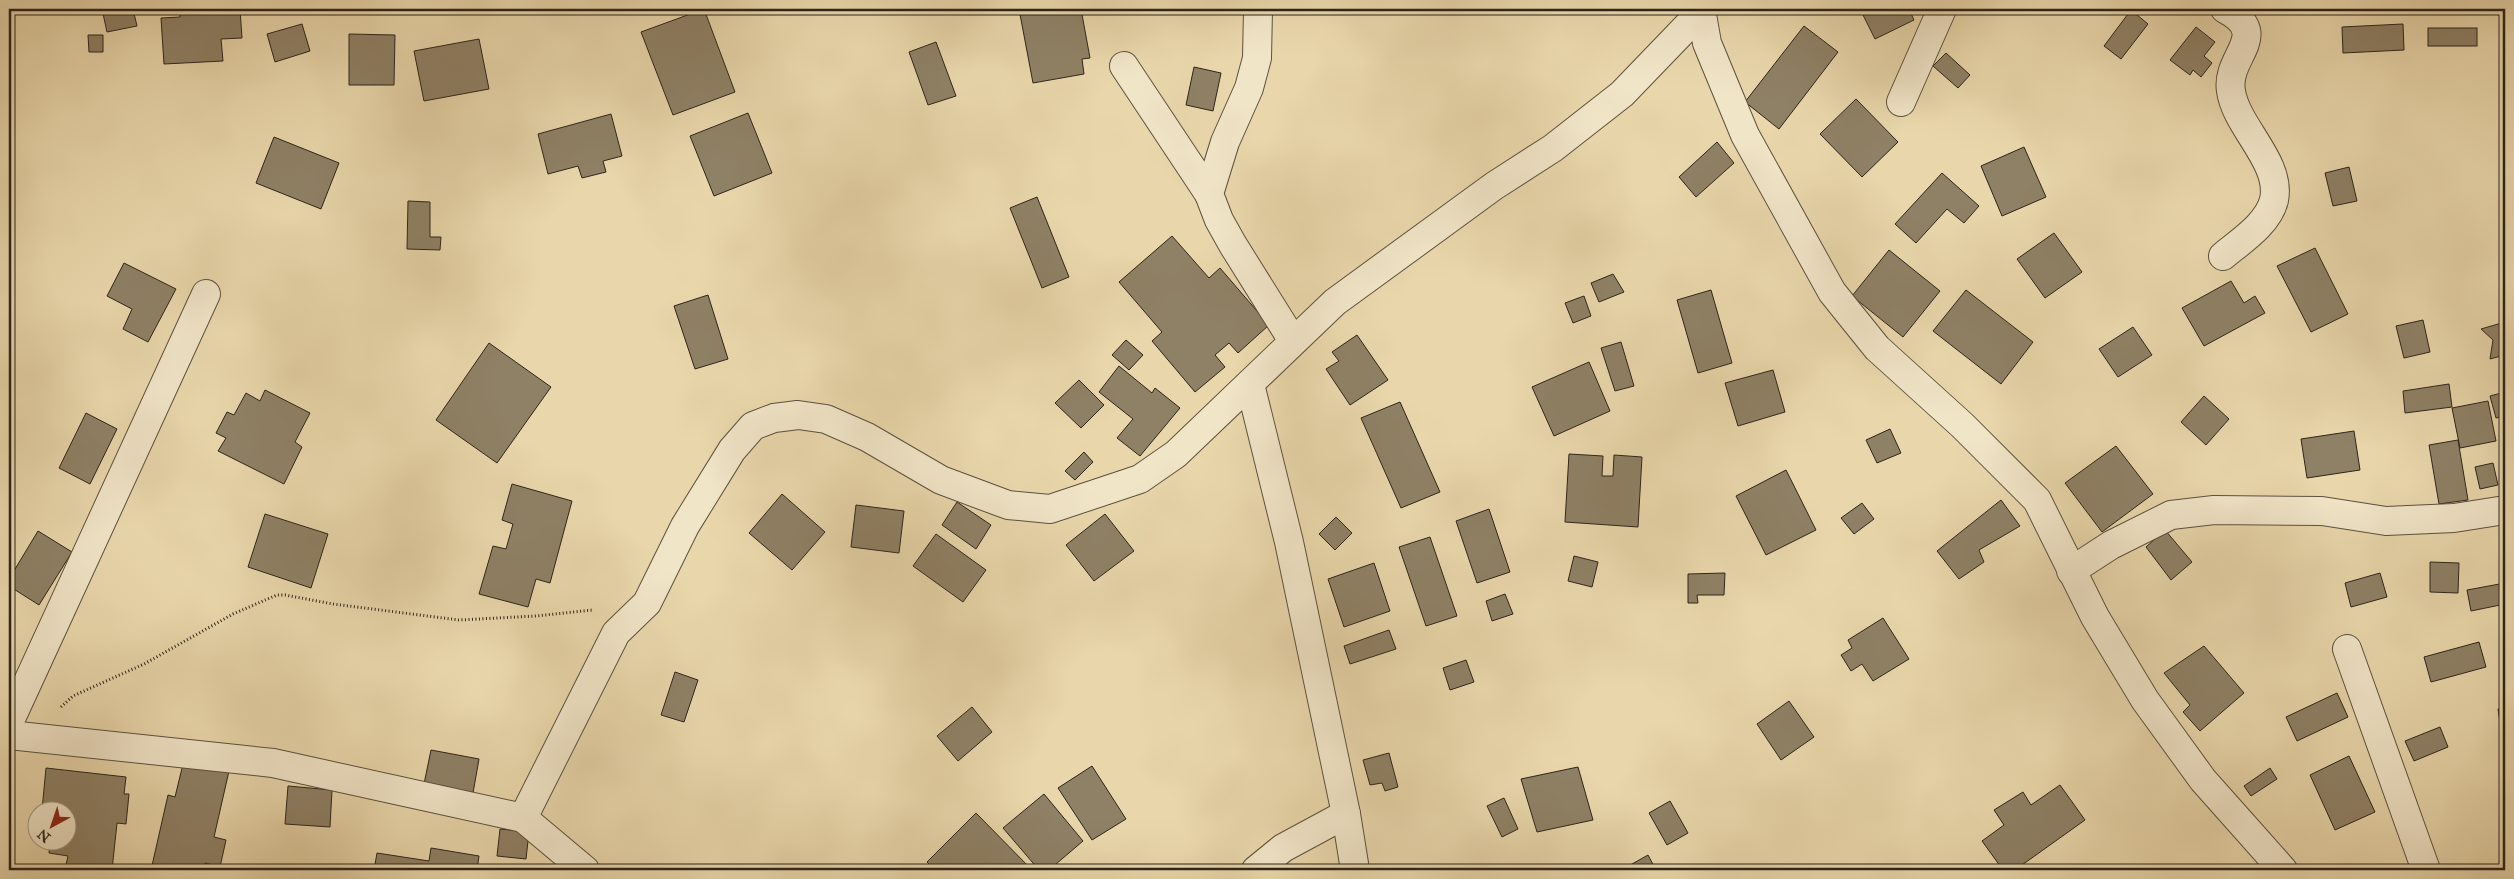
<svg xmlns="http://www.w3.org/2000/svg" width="2514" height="879" font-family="'IM FELL Great Primer',serif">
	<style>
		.building { fill: #8f8166; stroke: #2d241b }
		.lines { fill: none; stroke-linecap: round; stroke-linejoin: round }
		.minor-casing { stroke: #5c513f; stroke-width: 30 }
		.path { stroke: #2d241b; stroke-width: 3; stroke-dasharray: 1 2.5; stroke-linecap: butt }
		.minor { stroke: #f1e5c8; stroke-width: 28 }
	</style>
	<rect width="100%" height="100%" fill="#e9d7ab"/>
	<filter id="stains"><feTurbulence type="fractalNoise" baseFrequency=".004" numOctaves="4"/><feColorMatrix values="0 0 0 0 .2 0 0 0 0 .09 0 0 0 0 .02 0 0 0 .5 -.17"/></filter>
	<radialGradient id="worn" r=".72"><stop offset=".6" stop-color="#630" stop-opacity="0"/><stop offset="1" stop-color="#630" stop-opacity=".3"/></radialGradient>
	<g class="building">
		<polygon points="102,9 133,9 137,26 107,32"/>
		<polygon points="180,9 240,9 242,38 221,39 223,61 164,64 161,18 180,17"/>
		<polygon points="704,9 735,92 673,115 641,32"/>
		<polygon points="1019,9 1081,9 1090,58 1082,59 1084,74 1033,83"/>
		<polygon points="1860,9 1909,9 1914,20 1875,39"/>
		<polygon points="2131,10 2148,24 2121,59 2104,46"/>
		<polygon points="302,24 310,51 275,62 267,34"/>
		<polygon points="2403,24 2404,50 2343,53 2342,27"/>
		<polygon points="1804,26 1838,52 1779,129 1745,102"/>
		<polygon points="2196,27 2215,42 2204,56 2212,63 2201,77 2193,70 2190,75 2170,60"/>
		<rect x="2428" y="28" width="49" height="18"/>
		<polygon points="349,34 395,35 394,85 349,85"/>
		<polygon points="88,35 103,35 103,52 89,52"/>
		<polygon points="479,39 489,89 424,101 414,51"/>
		<polygon points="936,42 956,96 928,105 909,52"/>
		<polygon points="1946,53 1970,75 1958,88 1933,66"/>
		<polygon points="1194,67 1221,73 1213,111 1186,105"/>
		<polygon points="1856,99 1898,142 1862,177 1820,134"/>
		<polygon points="748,113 772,173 714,196 690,136"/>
		<polygon points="611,114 622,156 603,161 606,172 582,178 578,166 548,174 538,134"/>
		<polygon points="274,137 339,163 321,209 256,183"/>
		<polygon points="1717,142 1734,163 1696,197 1679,177"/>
		<polygon points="2024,147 2046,197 2002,216 1981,166"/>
		<polygon points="2349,167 2357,201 2333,206 2325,173"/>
		<polygon points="1942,173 1979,206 1964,223 1947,209 1916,243 1895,224"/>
		<polygon points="1037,197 1069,277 1042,288 1010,208"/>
		<polygon points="408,201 430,202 430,237 441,237 440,250 407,249"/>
		<polygon points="2054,233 2082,272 2045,298 2017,259"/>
		<polygon points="1172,236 1209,278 1220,268 1269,325 1238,353 1229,343 1215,355 1225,367 1195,392 1152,341 1162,332 1119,282"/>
		<polygon points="2315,248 2348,314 2311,332 2277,266"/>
		<polygon points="1889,250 1940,291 1903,337 1852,296"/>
		<polygon points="124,263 176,289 148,342 123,329 132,309 107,296"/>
		<polygon points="1613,274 1624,292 1599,302 1591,283"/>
		<polygon points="2231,281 2244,303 2255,296 2265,313 2204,346 2182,308"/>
		<polygon points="1711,290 1732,363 1698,373 1677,300"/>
		<polygon points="1966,290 2033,342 2001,384 1933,331"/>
		<polygon points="708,295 728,359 695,369 674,306"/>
		<polygon points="1584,296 1591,316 1573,323 1565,303"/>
		<polygon points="2423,320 2430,352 2404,358 2396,326"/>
		<polygon points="2505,322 2505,355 2490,359 2493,340 2481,329"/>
		<polygon points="2133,327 2152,355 2118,377 2099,349"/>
		<polygon points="1357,335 1388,380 1350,405 1326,369 1339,361 1332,352"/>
		<polygon points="1126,340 1143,355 1129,370 1112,355"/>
		<polygon points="1621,342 1634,386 1615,391 1601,348"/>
		<polygon points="489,343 551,387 497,463 436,420"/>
		<polygon points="1589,362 1610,411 1554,436 1532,387"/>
		<polygon points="1119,366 1152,393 1155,388 1180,408 1140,456 1117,438 1133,419 1099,392"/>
		<polygon points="1773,370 1785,412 1738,426 1725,383"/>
		<polygon points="1079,380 1104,405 1081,428 1055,403"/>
		<polygon points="2449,384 2452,407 2405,413 2403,391"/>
		<polygon points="265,390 310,413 295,442 302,447 284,484 218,451 226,438 216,433 227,412 234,415 246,393 260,401"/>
		<polygon points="2505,392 2505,416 2496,418 2490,396"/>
		<polygon points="2204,396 2229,419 2206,445 2181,422"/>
		<polygon points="2488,401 2496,441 2460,448 2452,408"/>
		<polygon points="1400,402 1440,492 1401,508 1361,418"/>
		<polygon points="86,413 117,429 90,484 59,468"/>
		<polygon points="1890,429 1901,453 1877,463 1866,440"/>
		<polygon points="2354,431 2360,470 2307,478 2301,439"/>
		<polygon points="2458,440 2468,500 2439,504 2429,445"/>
		<polygon points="2116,446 2153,494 2102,532 2065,483"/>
		<polygon points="1084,452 1093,462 1075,480 1065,471"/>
		<polygon points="1569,454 1603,456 1602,476 1613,476 1614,455 1642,457 1638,527 1565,522"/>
		<polygon points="2493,463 2498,485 2480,489 2475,467"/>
		<polygon points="1786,470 1816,530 1766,555 1736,496"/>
		<polygon points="512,484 572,501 550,583 536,579 528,607 479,594 493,546 506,549 513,524 502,520"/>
		<polygon points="782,494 825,532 792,570 749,533"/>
		<polygon points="2001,500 2020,526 1979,550 1984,562 1959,579 1937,551"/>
		<polygon points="957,502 991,525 976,549 942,525"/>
		<polygon points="1862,503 1874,519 1854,534 1841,518"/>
		<polygon points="856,505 904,511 899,553 851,547"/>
		<polygon points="1489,509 1510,572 1477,583 1456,521"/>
		<polygon points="265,514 328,534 311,588 248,567"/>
		<polygon points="1105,514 1134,551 1094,581 1066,545"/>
		<polygon points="1336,517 1352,533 1335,550 1319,534"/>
		<polygon points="2165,530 2192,562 2171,580 2146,547"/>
		<polygon points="38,531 72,552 39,605 9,586 9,579"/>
		<polygon points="936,534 986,570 963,602 913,566"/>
		<polygon points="1430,537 1457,616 1426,626 1399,547"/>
		<polygon points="1574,556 1598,562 1592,587 1568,581"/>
		<polygon points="2430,562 2459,563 2458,593 2430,592"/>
		<polygon points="1374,563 1390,611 1344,627 1328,579"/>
		<polygon points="1725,573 1724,595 1697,595 1698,603 1688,603 1688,574"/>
		<polygon points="2380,573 2387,597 2351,607 2345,583"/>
		<polygon points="2505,583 2505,604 2471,611 2467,590"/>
		<polygon points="1505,594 1513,614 1492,621 1486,601"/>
		<polygon points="1883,618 1909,659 1873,681 1862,664 1851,671 1841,655 1852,648 1848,640"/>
		<polygon points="1389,630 1396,649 1350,664 1344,646"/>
		<polygon points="2479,642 2486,667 2431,682 2424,657"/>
		<polygon points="2204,646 2244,693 2200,731 2183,712 2190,705 2164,673"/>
		<polygon points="1466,660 1474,682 1450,690 1443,668"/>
		<polygon points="675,672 698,680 684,722 661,715"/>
		<polygon points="2337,693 2348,717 2297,741 2286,717"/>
		<polygon points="1789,701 1814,737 1781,760 1757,724"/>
		<polygon points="972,707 992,732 958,761 937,736"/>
		<polygon points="2505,708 2505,736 2502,736 2498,709"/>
		<polygon points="2440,727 2448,747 2414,761 2405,741"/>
		<polygon points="431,750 479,759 473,793 424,784"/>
		<polygon points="1389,753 1398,787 1385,791 1382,783 1370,785 1363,760"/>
		<polygon points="2349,756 2375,812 2335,830 2310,775"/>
		<polygon points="184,760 229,771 214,837 226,840 220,867 205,863 203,870 151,870 168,795 175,797"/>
		<polygon points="2505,763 2505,790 2500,764"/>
		<polygon points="1092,766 1126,819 1092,840 1058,788"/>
		<polygon points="1578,767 1593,820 1537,832 1521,779"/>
		<polygon points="46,768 126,777 124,794 129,794 126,824 117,823 112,870 66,865 68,856 49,853 50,842 68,842 68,812 42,810"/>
		<polygon points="2270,768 2277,779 2251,796 2244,786"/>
		<polygon points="2060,785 2085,820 2015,870 2003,870 1982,841 2004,825 1994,810 2023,792 2031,805"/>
		<polygon points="288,786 332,790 330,827 285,824"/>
		<polygon points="1044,794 1083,841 1049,870 1039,870 1003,828"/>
		<polygon points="1504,798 1518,829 1502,837 1487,806"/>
		<polygon points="1670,801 1688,833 1667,845 1649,813"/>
		<polygon points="976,813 1032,870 935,870 927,862"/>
		<polygon points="500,829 529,832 526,859 497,856"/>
		<polygon points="431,848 479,856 477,870 374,870 377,853 429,861"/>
		<polygon points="1648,855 1656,870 1626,870 1625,868"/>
	</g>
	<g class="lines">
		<g class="minor-casing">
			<g id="minor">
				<polyline points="1258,9 1257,58 1249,88 1225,142 1209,194 1219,220 1233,245 1293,341"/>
				<polyline points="1701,9 1707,43 1745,135 1832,292 1877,348 1962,425 2037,500 2095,617 2145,700 2203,780 2283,870"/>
				<polyline points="1124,66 1209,194"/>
				<polyline points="1901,102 1942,9"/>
				<path d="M 2223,256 C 2241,241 2268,224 2274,200 C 2282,162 2236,127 2231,91 C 2225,56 2273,35 2225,9"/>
				<polyline points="1250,384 1289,542 1346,814 1355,870"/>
				<polyline points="2071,571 2111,545 2171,515 2214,510 2322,511 2386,521 2454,518 2505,510"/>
				<polyline points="2347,649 2426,870"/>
				<polyline points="9,723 206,294"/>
				<polyline points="9,735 273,763 523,818 616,633 647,603 685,526 732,450 753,426 774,418 798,415 826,419 867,437 941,480 1008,505 1050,509 1140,479 1176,454 1335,302 1494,186 1553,148 1622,94 1701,12"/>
				<polyline points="523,818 585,870"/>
				<polyline points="1256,870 1283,848 1346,814"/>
			</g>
		</g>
		<polyline class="path" points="61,707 73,696 144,664 233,614 277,595 285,595 333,604 459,620 536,616 592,610"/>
		<use href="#minor" class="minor"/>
	</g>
	<rect width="2514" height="879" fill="none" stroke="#e9d7ab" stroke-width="30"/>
	<rect x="10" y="10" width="2494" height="859" fill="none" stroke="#2d241b" stroke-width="2.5"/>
	<rect x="15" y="15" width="2484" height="849" fill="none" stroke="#2d241b"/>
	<g transform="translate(52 826) rotate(220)"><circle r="24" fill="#f1e5c8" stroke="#a39883"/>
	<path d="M0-4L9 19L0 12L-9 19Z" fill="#8f2418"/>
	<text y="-8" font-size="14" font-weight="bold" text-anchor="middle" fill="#2d241b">N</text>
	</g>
	<rect width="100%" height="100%" filter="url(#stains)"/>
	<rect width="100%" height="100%" fill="url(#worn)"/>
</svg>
